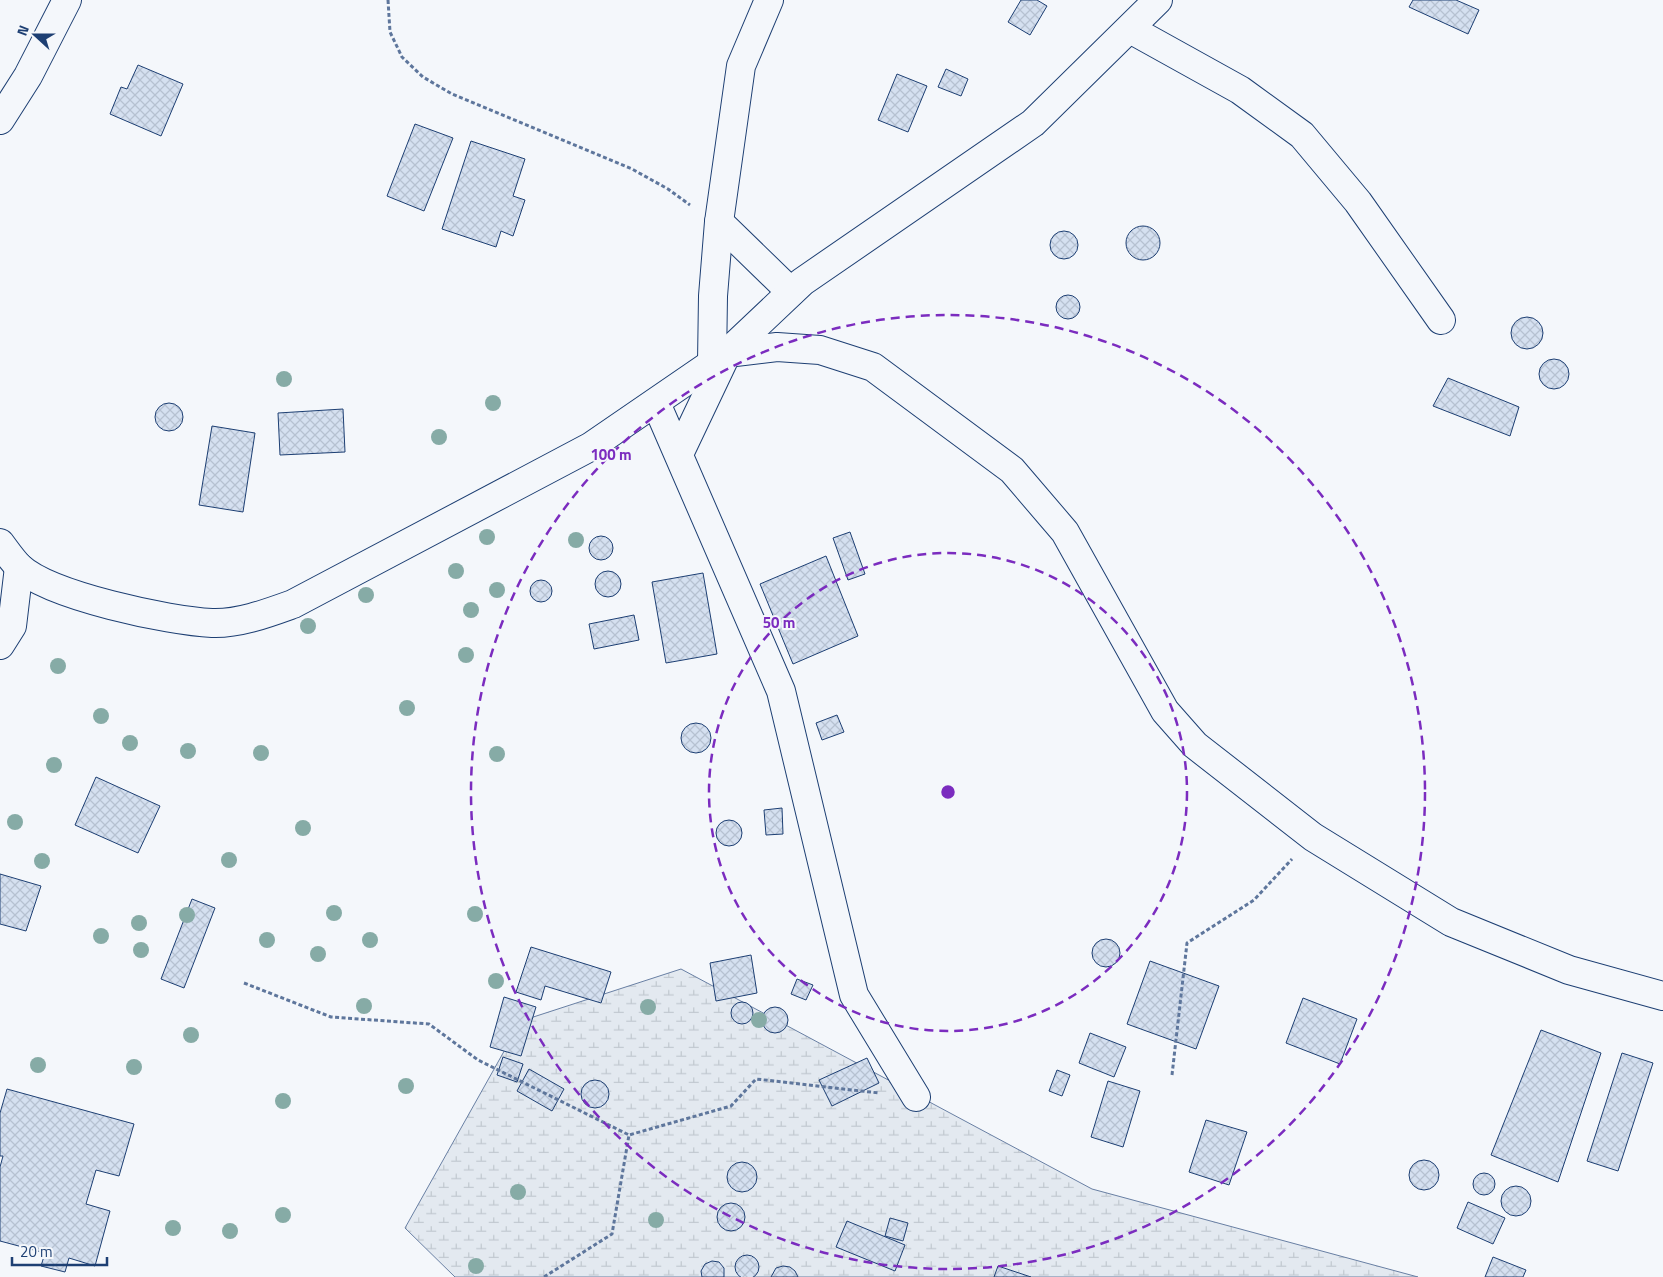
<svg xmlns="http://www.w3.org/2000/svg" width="1663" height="1277" font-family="'Titillium Web',sans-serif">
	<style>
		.wetland { fill: url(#wetland-marsh); stroke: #687fa3 }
		.building { fill: url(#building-cross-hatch); stroke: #1d3f73 }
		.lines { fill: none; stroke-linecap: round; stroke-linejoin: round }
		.minor-casing { stroke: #1d3f73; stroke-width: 30 }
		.path { stroke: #5e769c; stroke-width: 3; stroke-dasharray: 4 2.5; stroke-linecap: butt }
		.minor { stroke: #f4f7fb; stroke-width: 28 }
		.tree { fill: #86aba6 }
		.ring { fill: none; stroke: #7b2cbf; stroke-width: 2.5; stroke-dasharray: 9 6 }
		.centre { fill: #7b2cbf; stroke: #f4f7fb; stroke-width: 2.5 }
		.ring-label { font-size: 15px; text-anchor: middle; font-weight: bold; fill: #7b2cbf; stroke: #f4f7fb; stroke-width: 4; stroke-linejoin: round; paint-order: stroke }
	</style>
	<defs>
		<pattern id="wetland-marsh" width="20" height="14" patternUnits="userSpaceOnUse" patternTransform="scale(1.25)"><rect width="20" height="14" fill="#e3e9f0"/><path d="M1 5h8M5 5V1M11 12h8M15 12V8" fill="none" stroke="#c2c9d1"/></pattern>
		<pattern id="building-cross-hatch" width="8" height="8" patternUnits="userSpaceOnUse" patternTransform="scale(1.25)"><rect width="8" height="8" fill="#d5e0f0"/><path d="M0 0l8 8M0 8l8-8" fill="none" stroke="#b6c1d1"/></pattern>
	</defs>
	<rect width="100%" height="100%" fill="#f4f7fb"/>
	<polygon class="wetland" points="681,969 1092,1189 1418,1277 455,1277 405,1228 521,1021"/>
	<g class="building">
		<polygon points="1021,0 1037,0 1047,6 1030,35 1008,22"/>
		<polygon points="1413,0 1456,0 1479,10 1468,34 1409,7"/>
		<polygon points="138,65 183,84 161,136 110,114 121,87 127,89"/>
		<polygon points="946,69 968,79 961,96 938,87"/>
		<polygon points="897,74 927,86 908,132 878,120"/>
		<polygon points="415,124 453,138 424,211 387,196"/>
		<polygon points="471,141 525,159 513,196 525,200 513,236 501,231 496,247 442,229"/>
		<circle cx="1143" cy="243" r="17"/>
		<circle cx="1064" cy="245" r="14"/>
		<circle cx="1068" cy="307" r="12"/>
		<circle cx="1527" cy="333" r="16"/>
		<circle cx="1554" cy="374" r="15"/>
		<polygon points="1448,378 1519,407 1510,436 1433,406"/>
		<circle cx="169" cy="417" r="14"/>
		<polygon points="343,409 345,452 280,455 278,413"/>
		<polygon points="212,426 255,433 243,512 199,505"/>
		<polygon points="850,532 865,574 848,580 833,538"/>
		<circle cx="601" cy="548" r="12"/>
		<polygon points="826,556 858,636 793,664 760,584"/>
		<circle cx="608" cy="584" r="13"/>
		<polygon points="703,573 717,654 666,663 652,582"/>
		<circle cx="541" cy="591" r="11"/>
		<polygon points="634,615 639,640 594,649 589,624"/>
		<polygon points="837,715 844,732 822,740 816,723"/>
		<circle cx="696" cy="738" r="15"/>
		<polygon points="96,777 160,806 138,853 75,825"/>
		<polygon points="782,808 783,834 766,835 764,810"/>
		<circle cx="729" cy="833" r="13"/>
		<polygon points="0,874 41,886 26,931 0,924"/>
		<polygon points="192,899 215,908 184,988 161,979"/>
		<circle cx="1106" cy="953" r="14"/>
		<polygon points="531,947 611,972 601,1003 545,986 541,1000 516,992"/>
		<polygon points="751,955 757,993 716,1001 710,963"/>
		<polygon points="1150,961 1219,986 1196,1049 1127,1024"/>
		<polygon points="797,979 813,985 806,1000 791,994"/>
		<polygon points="504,997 536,1007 521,1056 490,1047"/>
		<polygon points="1303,998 1357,1019 1340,1064 1286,1043"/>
		<circle cx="742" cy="1013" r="11"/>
		<circle cx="775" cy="1020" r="13"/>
		<polygon points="1541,1030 1601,1053 1558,1182 1491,1155"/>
		<polygon points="1090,1033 1126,1047 1114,1077 1079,1063"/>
		<polygon points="1622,1053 1653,1063 1618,1171 1587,1161"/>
		<polygon points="503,1057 523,1064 517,1082 497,1075"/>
		<polygon points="867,1058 879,1083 832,1106 819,1080"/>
		<polygon points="529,1069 564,1089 552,1111 517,1091"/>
		<polygon points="1057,1070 1070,1075 1062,1096 1049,1091"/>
		<circle cx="595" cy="1094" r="14"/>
		<polygon points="1108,1081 1140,1091 1123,1147 1091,1137"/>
		<polygon points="7,1089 134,1124 119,1176 96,1170 86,1204 110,1211 95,1266 69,1258 65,1272 41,1266 45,1253 0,1241 0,1167 3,1156 0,1156 0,1113"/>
		<polygon points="1206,1120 1247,1132 1229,1185 1189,1172"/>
		<circle cx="1424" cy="1175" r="15"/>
		<circle cx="742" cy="1177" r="15"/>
		<circle cx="1484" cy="1184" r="11"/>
		<circle cx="1516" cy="1201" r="15"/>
		<polygon points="1468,1202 1505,1218 1493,1244 1457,1228"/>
		<circle cx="731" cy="1217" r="14"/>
		<polygon points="890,1218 908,1223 903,1241 885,1236"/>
		<polygon points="847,1221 905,1245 895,1271 836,1247"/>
		<circle cx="747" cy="1267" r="12"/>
		<polygon points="1493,1257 1526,1270 1523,1277 1485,1277"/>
		<polygon points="712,1261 719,1262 724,1268 724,1277 702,1277 701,1271 705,1264"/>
		<polygon points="783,1266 790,1267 795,1271 798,1277 771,1277 776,1268"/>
		<polygon points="998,1266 1031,1277 994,1277"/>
	</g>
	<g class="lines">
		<g class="minor-casing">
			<g id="minor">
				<polyline points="1130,29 1240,90 1302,135 1358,202 1441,320"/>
				<polyline points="0,120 28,76 67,0"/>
				<polyline points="719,222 791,292"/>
				<polyline points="712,362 713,296 719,222 741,66 769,0"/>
				<polyline points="656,403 781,691 854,995 916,1097"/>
				<polyline points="679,454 727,353 802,282 1033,123 1158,0"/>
				<path d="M 0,543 C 6,551 12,560 19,567 C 50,596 169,621 212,623 C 239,624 268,613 293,604 L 590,447 L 727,353 L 777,347 L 820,350 L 873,367 L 1012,470 L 1065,532 L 1165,711 L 1195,745 L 1313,837 L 1451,922 L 1569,970 L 1663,996"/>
				<polyline points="0,645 12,626 19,567"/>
			</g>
		</g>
		<g class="path">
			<polyline points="388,0 390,32 402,57 423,77 452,94 632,169 668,189 690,205"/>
			<polyline points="244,983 331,1017 429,1024 478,1060 629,1135"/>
			<polyline points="1172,1075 1187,943 1254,900 1292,859"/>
			<polyline points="544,1277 612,1234 629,1135 731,1106 756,1079 879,1093"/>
		</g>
		<use href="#minor" class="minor"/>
	</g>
	<g class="tree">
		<circle cx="284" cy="379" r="8"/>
		<circle cx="493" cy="403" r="8"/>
		<circle cx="439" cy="437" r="8"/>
		<circle cx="487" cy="537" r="8"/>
		<circle cx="576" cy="540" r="8"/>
		<circle cx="456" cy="571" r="8"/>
		<circle cx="497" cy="590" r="8"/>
		<circle cx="366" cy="595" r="8"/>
		<circle cx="471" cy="610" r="8"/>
		<circle cx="308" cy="626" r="8"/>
		<circle cx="466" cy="655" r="8"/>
		<circle cx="58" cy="666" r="8"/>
		<circle cx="407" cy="708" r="8"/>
		<circle cx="101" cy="716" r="8"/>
		<circle cx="130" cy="743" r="8"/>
		<circle cx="188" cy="751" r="8"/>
		<circle cx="261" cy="753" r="8"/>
		<circle cx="497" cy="754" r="8"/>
		<circle cx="54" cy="765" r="8"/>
		<circle cx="15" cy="822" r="8"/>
		<circle cx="303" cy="828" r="8"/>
		<circle cx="229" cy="860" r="8"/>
		<circle cx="42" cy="861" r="8"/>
		<circle cx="334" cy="913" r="8"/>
		<circle cx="475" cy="914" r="8"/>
		<circle cx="187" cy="915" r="8"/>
		<circle cx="139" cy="923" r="8"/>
		<circle cx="101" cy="936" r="8"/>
		<circle cx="267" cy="940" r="8"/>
		<circle cx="370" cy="940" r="8"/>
		<circle cx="141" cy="950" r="8"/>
		<circle cx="318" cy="954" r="8"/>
		<circle cx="496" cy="981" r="8"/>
		<circle cx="364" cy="1006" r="8"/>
		<circle cx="648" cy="1007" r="8"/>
		<circle cx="759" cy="1020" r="8"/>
		<circle cx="191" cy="1035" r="8"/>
		<circle cx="38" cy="1065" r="8"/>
		<circle cx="134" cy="1067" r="8"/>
		<circle cx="406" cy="1086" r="8"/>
		<circle cx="283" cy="1101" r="8"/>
		<circle cx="518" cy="1192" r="8"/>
		<circle cx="283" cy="1215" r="8"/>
		<circle cx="656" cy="1220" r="8"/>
		<circle cx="173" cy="1228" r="8"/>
		<circle cx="230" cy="1231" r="8"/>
		<circle cx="476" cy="1266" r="8"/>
	</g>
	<g class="ring">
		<circle cx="948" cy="792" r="239"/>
		<circle cx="948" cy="792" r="477"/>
	</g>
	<circle cx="948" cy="792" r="8" class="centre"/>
	<g class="ring-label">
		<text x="611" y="460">100 m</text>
		<text x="779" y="628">50 m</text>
	</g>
	<g transform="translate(35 35) rotate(291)" stroke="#f4f7fb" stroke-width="4" paint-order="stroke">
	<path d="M0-4L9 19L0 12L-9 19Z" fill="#1d3f73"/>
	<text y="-8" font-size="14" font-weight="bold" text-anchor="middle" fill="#1d3f73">N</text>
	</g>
	<path d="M12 1257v8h95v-8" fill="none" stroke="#1d3f73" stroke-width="2.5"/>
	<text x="20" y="1257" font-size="15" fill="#1d3f73" stroke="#f4f7fb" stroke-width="4" paint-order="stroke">20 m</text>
</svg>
